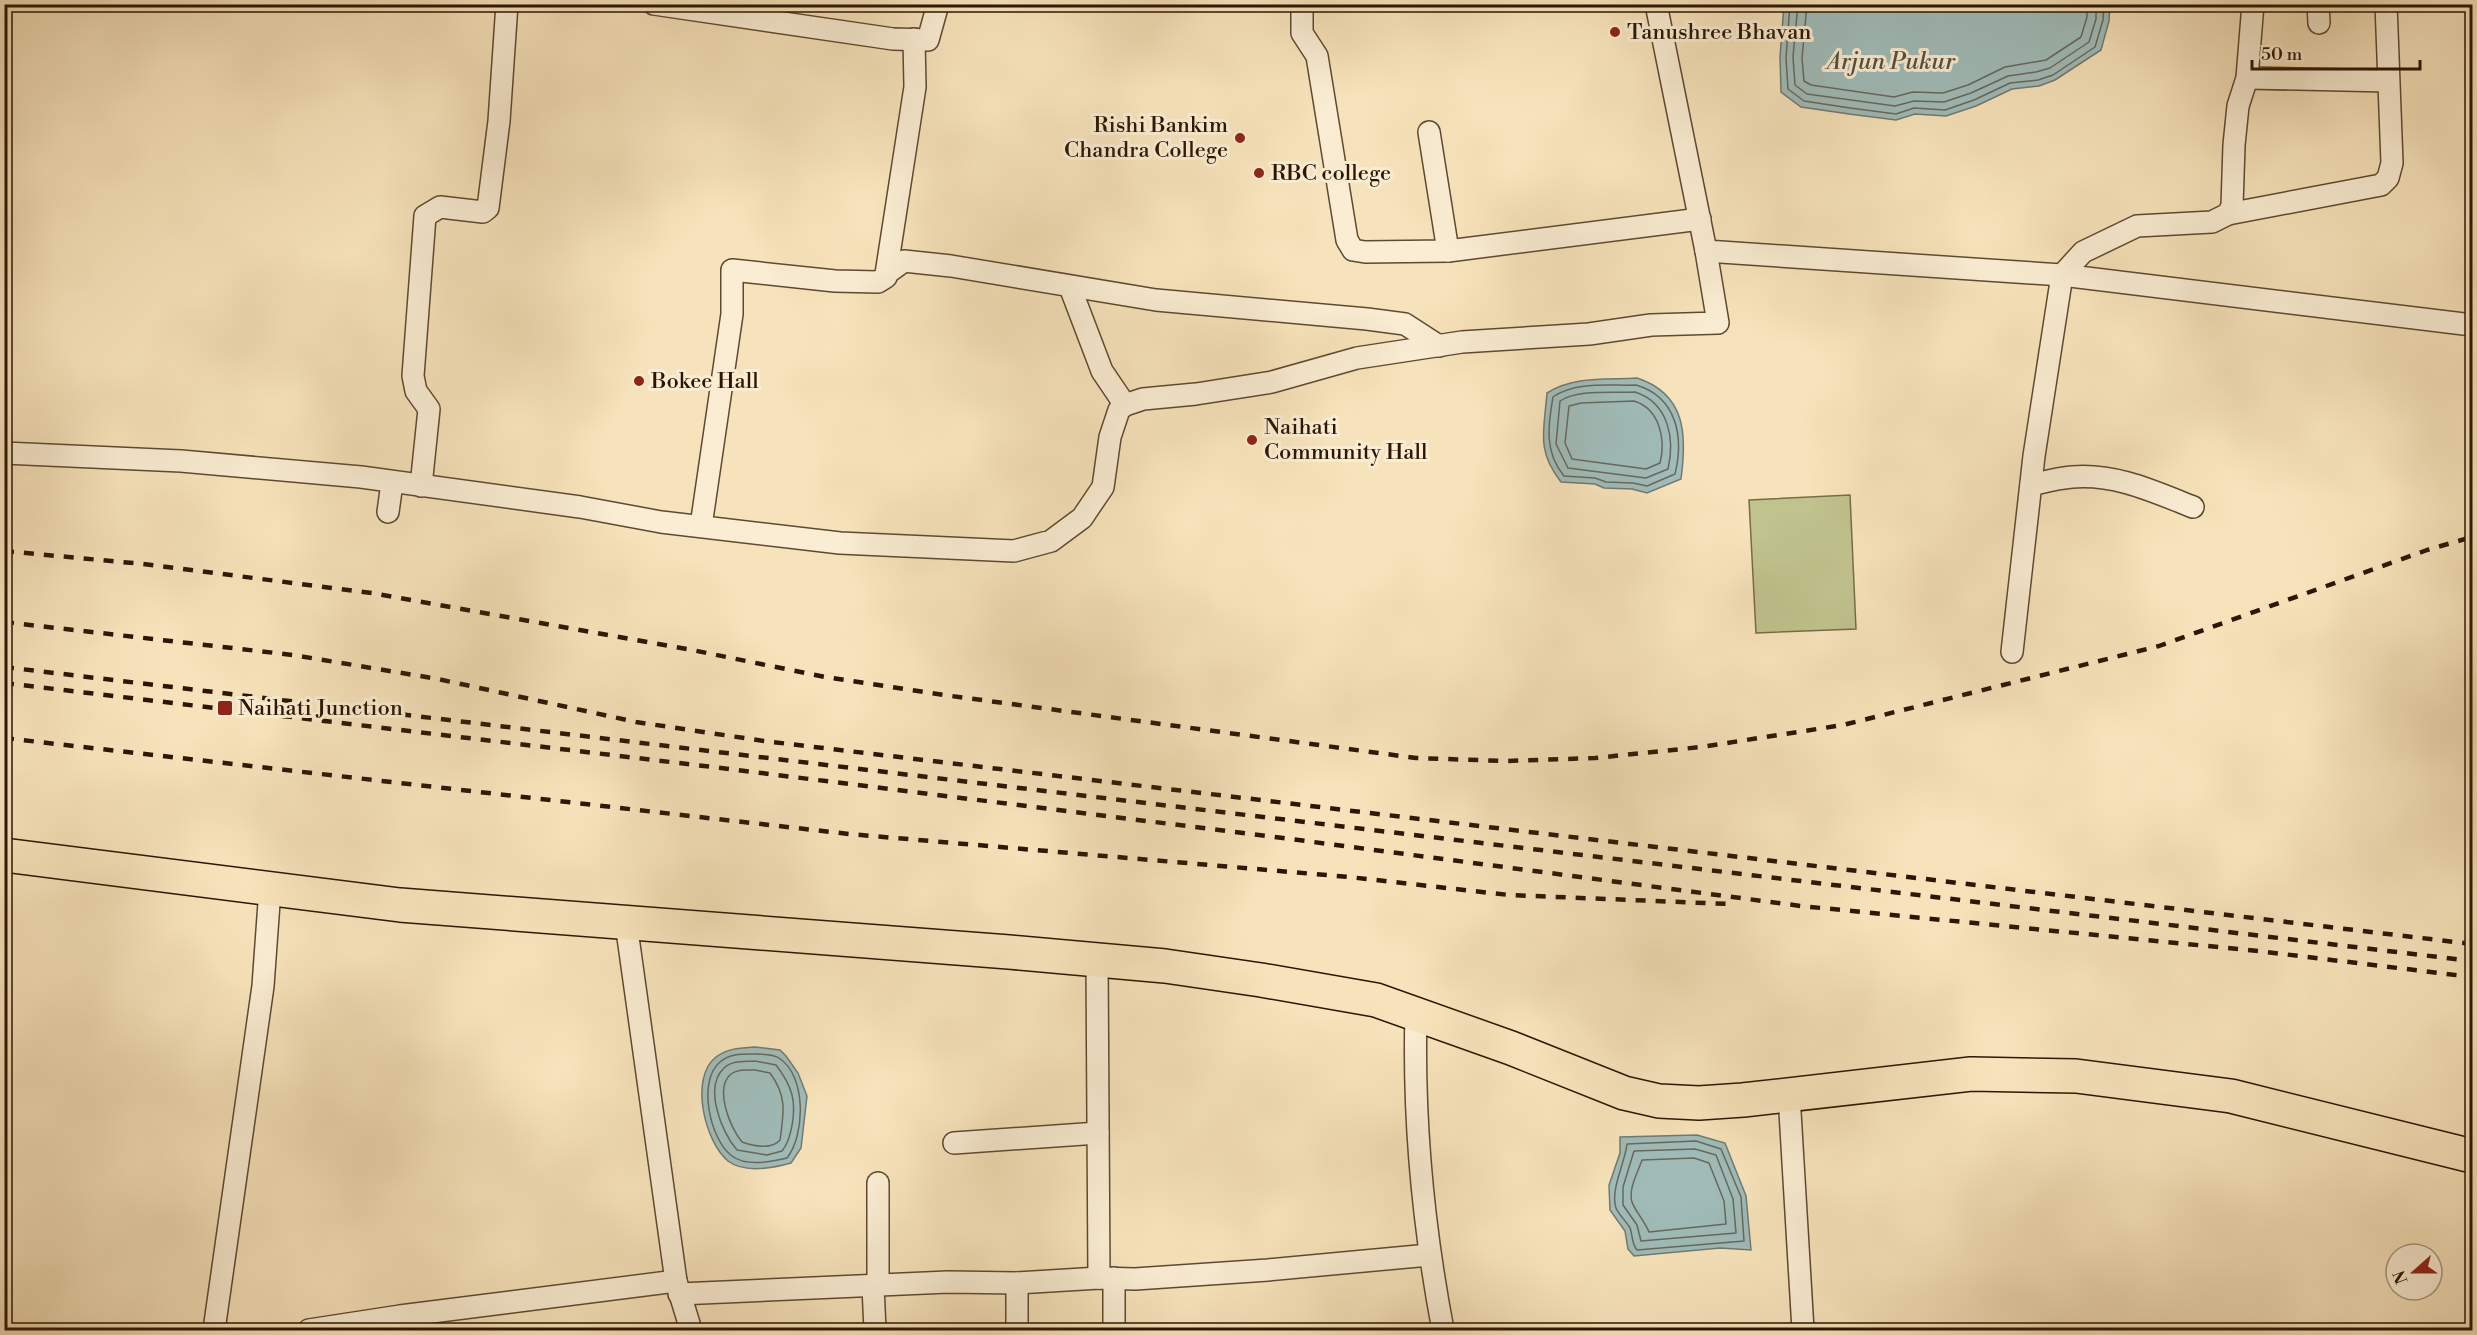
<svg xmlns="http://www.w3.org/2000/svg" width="2477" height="1335" font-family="'Libre Bodoni',serif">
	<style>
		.green { fill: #c0c38e; stroke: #766c48; stroke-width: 1.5 }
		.water { fill: #a0bcb9; stroke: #727a70; stroke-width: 1.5 }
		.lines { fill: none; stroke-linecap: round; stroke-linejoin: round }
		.shore { stroke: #66695e; stroke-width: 1.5 }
		.street-casing { stroke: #5f4930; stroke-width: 24 }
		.primary-casing { stroke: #2c1602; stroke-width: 36 }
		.street { stroke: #faedd3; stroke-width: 21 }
		.primary { stroke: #f7e3bb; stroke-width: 33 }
		.rail { stroke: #2c1602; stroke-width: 4.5; stroke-dasharray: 10 10; stroke-linecap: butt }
		.poi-dot { fill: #8f2418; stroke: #faedd3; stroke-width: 2 }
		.labels { text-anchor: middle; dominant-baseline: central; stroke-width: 6; stroke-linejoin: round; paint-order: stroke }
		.poi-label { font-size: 22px; fill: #2c1602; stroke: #faedd3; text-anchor: start }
		.water-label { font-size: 24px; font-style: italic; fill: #555042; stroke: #faedd3 }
	</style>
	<rect width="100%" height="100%" fill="#f7e3bb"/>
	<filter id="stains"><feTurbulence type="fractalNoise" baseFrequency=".00333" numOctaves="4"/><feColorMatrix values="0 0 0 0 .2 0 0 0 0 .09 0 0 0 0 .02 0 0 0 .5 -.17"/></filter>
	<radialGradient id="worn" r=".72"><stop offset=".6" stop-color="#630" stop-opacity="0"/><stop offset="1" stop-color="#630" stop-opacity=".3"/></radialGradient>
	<polygon class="green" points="1850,495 1856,629 1756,633 1749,500"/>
	<g class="water">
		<polygon points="1784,5 2110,4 2109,21 2101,50 2055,80 2039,86 2012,89 1976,106 1946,116 1915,114 1896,120 1849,114 1801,107 1781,92 1780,57"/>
		<path d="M 1637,378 C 1686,394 1687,435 1681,479 L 1647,493 L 1632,489 L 1604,488 L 1595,484 L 1561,482 C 1536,450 1544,431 1547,393 C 1574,376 1605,380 1637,378 Z"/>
		<path d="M 755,1047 L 780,1050 L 786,1056 L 798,1073 L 807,1096 L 801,1148 L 791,1163 C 773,1168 745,1174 728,1161 C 705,1142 689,1078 716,1057 C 728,1048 741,1048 755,1047 Z"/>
		<polygon points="1697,1135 1725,1143 1746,1196 1751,1250 1720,1248 1634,1256 1628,1249 1625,1231 1610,1210 1609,1185 1620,1153 1620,1137"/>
	</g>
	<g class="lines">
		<g class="shore">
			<polyline points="1790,4 1786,58 1788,89 1804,101 1850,108 1896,114 1914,108 1945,110 1974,100 2010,83 2038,80 2053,75 2095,47 2103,20 2104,4"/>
			<polyline points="1798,4 1793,57 1795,85 1807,94 1895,106 1914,101 1944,102 1971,93 2008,76 2036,72 2050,68 2089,42 2096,19 2096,4"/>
			<polyline points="1807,4 1802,58 1804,81 1811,85 1894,97 1913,92 1943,93 1968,85 2005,67 2046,60 2081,37 2087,17 2087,4"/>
			<path d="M 1636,385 C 1677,397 1684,437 1675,474 L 1647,486 L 1633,483 L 1606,482 L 1595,478 L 1564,476 C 1544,452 1548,425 1553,397 C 1576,381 1609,386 1636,385 Z"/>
			<path d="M 1635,392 C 1669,403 1675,439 1668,469 L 1646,478 L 1568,468 L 1556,444 L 1560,401 C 1578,389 1614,393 1635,392 Z"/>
			<path d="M 1634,401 C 1660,409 1666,440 1660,463 L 1646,469 L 1572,459 L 1565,443 L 1569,406 L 1581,403 Z"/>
			<path d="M 756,1054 C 762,1054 773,1054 779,1058 C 807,1076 805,1135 787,1158 C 771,1162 746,1167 732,1156 C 710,1140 697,1081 720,1062 C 730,1053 743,1054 756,1054 Z"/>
			<path d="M 755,1061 L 776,1065 C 783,1074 789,1083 792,1095 C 796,1110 792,1139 782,1151 L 767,1155 L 737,1150 C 722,1132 703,1088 724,1068 C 732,1060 744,1062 755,1061 Z"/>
			<path d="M 755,1070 L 770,1073 C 787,1096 784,1112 780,1140 C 772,1150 753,1146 742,1142 C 730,1128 714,1088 731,1074 C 738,1069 747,1070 755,1070 Z"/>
			<path d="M 1696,1141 L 1721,1149 L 1741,1197 L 1744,1241 L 1637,1250 C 1631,1243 1633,1235 1630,1228 C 1626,1221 1619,1215 1616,1208 C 1610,1190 1625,1163 1627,1144 Z"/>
			<polygon points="1695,1149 1716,1155 1733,1199 1736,1233 1641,1241 1637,1225 1623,1205 1623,1187 1634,1151"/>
			<path d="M 1694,1158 L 1709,1163 L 1724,1201 L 1726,1224 L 1649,1232 C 1645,1222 1634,1209 1632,1202 C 1628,1189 1638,1172 1642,1160 Z"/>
		</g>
		<g class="street-casing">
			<g id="street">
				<polyline points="654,4 893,39 928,40 938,4"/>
				<polyline points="1302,4 1302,33 1317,56 1347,240 1353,250 1365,252 1448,251 1700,219"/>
				<polyline points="1656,4 1706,251 2062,275 2472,325"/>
				<polyline points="2318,4 2319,23"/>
				<polyline points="914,39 915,87 886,274 904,261 951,266 1156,300 1367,319 1405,324 1439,346"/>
				<polyline points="2247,78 2388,81"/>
				<polyline points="1429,132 1448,251"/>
				<polyline points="2228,214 2381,185 2388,178 2392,163 2386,4"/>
				<polyline points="1070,287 1102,371 1125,405"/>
				<polyline points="4,453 181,461 361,477 580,507 661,522 840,543 1014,551 1051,541 1082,518 1103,487 1110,437 1119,410 1125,405 1143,399 1196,394 1272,382 1357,358 1462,342 1589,334 1651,325 1718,323 1706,251"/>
				<path d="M 2031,485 C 2044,482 2058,478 2072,477 C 2115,473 2155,492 2193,507"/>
				<polyline points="421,486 429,409 416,391 413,376 425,216 440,207 483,212 488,208 499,121 507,4"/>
				<polyline points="388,512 392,483"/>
				<polyline points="701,526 732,314 732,270 835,281 878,282 886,277 886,274"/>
				<polyline points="2012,652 2034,456 2062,275 2083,252 2137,226 2212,222 2228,214 2232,206 2234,145 2238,106 2247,78 2253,4"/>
				<polyline points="626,923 676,1281 691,1330"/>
				<polyline points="1097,961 1099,1278"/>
				<path d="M 1416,1013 C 1413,1120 1423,1225 1443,1330"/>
				<polyline points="1789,1095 1803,1330"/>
				<polyline points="954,1143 1098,1133"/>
				<polyline points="878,1183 878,1285"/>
				<polyline points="873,1286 875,1330"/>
				<polyline points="679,1294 948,1282 1017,1283 1099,1278 1135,1279 1268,1270 1429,1255"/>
				<polyline points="214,1330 263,986 270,889"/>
				<polyline points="309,1330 400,1316 676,1281"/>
				<polyline points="1017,1330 1017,1283"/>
				<polyline points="1114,1330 1114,1278"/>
			</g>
		</g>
		<g class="primary-casing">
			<polyline id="primary" points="4,855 400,905 1009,952 1165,966 1261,980 1376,1000 1511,1048 1624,1093 1659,1101 1699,1103 1743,1100 1971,1074 2076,1076 2231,1096 2472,1156"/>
		</g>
		<use href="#street" class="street"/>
		<use href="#primary" class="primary"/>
		<g class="rail">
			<polyline points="4,551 143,564 372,593 687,649 825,677 944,695 1416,758 1505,761 1595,758 1701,747 1843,725 2159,646 2427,550 2472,537"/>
			<polyline points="4,622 293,655 438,679 636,722 764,741 2472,944"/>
			<polyline points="4,667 2472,961"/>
			<polyline points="4,683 721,768 1283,838 1801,906 2258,951 2472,977"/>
			<polyline points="4,738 849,834 1349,877 1509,895 1729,904"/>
		</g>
	</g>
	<g class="poi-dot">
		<circle cx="1615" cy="32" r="6"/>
		<circle cx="1240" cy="138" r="6"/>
		<circle cx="1259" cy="173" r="6"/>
		<circle cx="639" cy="381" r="6"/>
		<circle cx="1252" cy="440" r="6"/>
		<rect x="217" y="700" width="16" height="16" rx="3"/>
	</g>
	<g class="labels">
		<g class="poi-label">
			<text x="1627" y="32">Tanushree Bhavan</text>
			<text x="1228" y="125" text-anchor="end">Rishi Bankim<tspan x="1228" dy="25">Chandra College</tspan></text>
			<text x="1271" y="173">RBC college</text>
			<text x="651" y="381">Bokee Hall</text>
			<text x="1264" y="427">Naihati<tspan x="1264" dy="25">Community Hall</tspan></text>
			<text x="238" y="708">Naihati Junction</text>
		</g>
		<g class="water-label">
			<text x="1891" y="62">Arjun Pukur</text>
		</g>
	</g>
	<rect width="2477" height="1335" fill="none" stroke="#f7e3bb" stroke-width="24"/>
	<rect x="6" y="6" width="2465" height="1323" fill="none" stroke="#2c1602" stroke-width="3"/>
	<rect x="12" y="12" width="2453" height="1311" fill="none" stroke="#2c1602" stroke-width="1.5"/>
	<g transform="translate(2414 1272) rotate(249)"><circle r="28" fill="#faedd3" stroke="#a8977f" stroke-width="1.5"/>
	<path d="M0-4.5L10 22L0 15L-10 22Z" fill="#8f2418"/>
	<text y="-9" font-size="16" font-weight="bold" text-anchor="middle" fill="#2c1602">N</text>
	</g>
	<path d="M2252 60v9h168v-9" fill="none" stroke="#2c1602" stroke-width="3"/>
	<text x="2261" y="60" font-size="18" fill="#2c1602" stroke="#faedd3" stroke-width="4.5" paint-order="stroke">50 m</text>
	<rect width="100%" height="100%" filter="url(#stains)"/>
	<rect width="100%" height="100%" fill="url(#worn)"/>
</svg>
